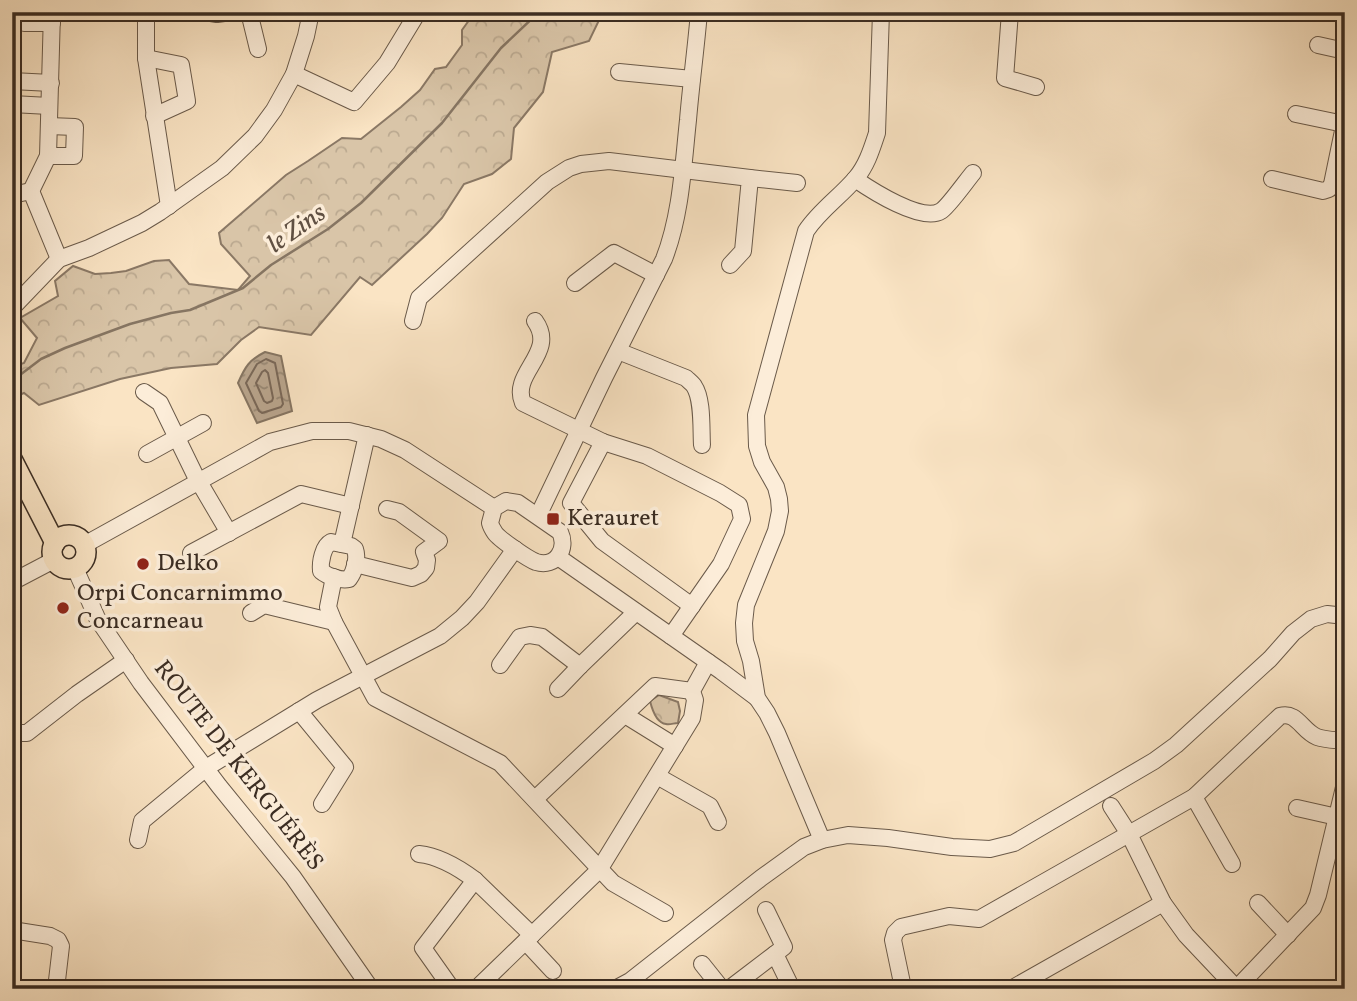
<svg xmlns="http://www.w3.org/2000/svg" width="1357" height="1001" font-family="Vollkorn,serif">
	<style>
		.forest { fill: url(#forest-crowns); stroke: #8a7865; stroke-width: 2 }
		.water { fill: url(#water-ripples); stroke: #867562; stroke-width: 2 }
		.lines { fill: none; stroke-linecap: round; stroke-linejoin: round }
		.shore { stroke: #7a6858; stroke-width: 2 }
		.stream { stroke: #867562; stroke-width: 2.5 }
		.minor-casing { stroke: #6a5a4a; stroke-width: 18 }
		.major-casing { stroke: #3a2c22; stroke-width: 22 }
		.minor { stroke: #fcedd9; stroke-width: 16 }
		.major { stroke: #fae4c4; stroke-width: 19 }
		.poi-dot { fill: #8f2418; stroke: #fcedd9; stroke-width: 2.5 }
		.labels { text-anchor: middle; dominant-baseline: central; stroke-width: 7; stroke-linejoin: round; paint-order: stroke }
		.poi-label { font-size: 24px; fill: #3a2c22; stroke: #fcedd9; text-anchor: start }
		.street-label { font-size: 24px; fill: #3a2c22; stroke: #fcedd9 }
		.water-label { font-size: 26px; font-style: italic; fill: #605042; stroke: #fcedd9 }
	</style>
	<defs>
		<pattern id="forest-crowns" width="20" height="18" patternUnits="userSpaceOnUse" patternTransform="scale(1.75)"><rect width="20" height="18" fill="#d9c5a8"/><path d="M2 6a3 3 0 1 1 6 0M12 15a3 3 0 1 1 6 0" fill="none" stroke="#bba990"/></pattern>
		<pattern id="water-ripples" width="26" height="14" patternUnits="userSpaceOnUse" patternTransform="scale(1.75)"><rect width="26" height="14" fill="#b9a58d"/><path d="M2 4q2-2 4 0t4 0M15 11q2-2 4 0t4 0" fill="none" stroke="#978773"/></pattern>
	</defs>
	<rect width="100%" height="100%" fill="#fae4c4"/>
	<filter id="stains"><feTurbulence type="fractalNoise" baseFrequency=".00286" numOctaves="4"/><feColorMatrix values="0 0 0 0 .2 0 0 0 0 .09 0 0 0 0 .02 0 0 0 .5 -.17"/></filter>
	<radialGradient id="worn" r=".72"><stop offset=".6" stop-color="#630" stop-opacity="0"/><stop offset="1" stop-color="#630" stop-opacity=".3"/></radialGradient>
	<g class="forest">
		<polygon points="475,12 603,12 589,41 552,52 543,92 514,128 511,159 492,174 464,184 442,218 427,234 372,285 360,277 311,335 259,327 241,340 217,364 171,368 120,379 39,405 24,393 12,398 12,367 24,363 37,338 20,318 58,296 55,281 73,266 95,274 111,273 126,271 154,261 169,260 189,284 238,290 250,276 221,244 219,233 286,175 308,161 342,138 361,139 401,107 420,90 435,69 446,67 462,45 462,30"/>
		<path d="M 659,695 L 678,702 L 680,711 L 678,723 C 674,723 670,725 666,724 C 656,723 652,709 650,701 Z"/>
	</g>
	<path class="water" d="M 265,352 L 281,356 L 292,411 L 257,423 L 238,383 C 245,367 249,360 265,352 Z"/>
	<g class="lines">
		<g class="shore">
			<polygon points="266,359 275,363 283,404 281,407 262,413 259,411 246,383 257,364"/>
			<polygon points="265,370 268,373 273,398 272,401 267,403 264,401 256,383 262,372"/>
		</g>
		<polyline class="stream" points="12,381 41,359 65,348 130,324 171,313 190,310 243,288 271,265 328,229 361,203 442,123 501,48 539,12"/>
		<g class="minor-casing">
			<g id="minor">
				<polyline points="24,12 24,23 52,23"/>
				<polyline points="146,12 146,58 169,206"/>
				<polyline points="205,12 217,14 231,12"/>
				<polyline points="249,12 258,49"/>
				<polyline points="1010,12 1005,78 1036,87"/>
				<polyline points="1318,45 1345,51"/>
				<polyline points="146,58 181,65 187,101 154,116"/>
				<polyline points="619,72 692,79"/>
				<polyline points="294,74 354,102 387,63 418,12"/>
				<polyline points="12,81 51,83"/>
				<polyline points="12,104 49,106"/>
				<polyline points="1296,114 1344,124"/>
				<polyline points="48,156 74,156 75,127 49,126"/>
				<polyline points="750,178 797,183"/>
				<path d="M 855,179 C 871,190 922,223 941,211 C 948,207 967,180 973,173"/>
				<polyline points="1272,179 1323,191 1329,189 1332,184 1345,121"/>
				<polyline points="31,191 48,156 52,12"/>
				<polyline points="31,191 59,259"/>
				<polyline points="12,195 31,191"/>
				<polyline points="575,283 614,253 656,275"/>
				<polyline points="12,308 59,259 89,248 142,223 160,212 222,168 255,136 274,110 294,74 306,36 311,12"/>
				<polyline points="413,321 419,298 547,182 569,168 581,164 609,161 750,178 743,251 730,265"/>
				<path d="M 535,321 C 558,353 510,373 523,403 L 603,442 L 647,456 L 720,493 L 739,505 L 742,519 L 721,564 L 671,636"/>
				<path d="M 618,351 L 686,378 C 688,380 693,384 694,386 C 703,399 701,429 702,445"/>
				<polyline points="144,392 160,403 195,475 229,533"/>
				<polyline points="603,442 571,503 602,541 692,606"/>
				<polyline points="147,454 203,423"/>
				<path d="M 506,501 L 518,503 L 560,532 C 568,549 556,568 536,562 C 528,559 499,539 495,533 C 493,530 491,527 490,523 L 494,508 Z"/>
				<path d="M 538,516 L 604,378 L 664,259 C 681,215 683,167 688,120 C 691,84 696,48 699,12"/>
				<path d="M 331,542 L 351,546 L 355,549 C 358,558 355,571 349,579 C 341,581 327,576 321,571 C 320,562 323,546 331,542 Z"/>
				<polyline points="342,544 367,435"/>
				<polyline points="84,545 270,442 312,431 349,431 381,439 405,450 494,508"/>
				<polyline points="191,553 301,494 351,506"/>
				<polyline points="558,557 721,671 757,698"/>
				<polyline points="355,564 412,578 421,574 426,568 427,560 424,552 439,541 399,512 387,509"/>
				<polyline points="75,568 97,618 141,683 219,786 293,877 371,989"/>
				<polyline points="334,577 328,607 334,622 375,698 500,763 613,883 665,913"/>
				<polyline points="12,582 54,560"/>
				<polyline points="251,613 264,605 334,622"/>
				<polyline points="500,665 520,637 530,635 542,637 580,666 636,612"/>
				<polyline points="558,689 580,666"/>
				<polyline points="299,711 345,767 322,804"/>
				<polyline points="625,715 675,746"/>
				<polyline points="12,733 27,733 77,694 126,660"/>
				<polyline points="657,776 710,806 718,822"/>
				<polyline points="1194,797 1232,864"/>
				<polyline points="535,799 655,686 692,691"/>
				<polyline points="1111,806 1129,834 1163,903 1186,935 1237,989"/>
				<polyline points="1297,808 1337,817"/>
				<polyline points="138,840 142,821 206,768 317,700 440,636 462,618 477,602 515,549"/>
				<path d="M 822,840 L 777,733 L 767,713 L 757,698 L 751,661 L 745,641 L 744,623 L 746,605 L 776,531 L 780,511 L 779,499 L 776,487 L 762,462 L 757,446 L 756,415 L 806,231 C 820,210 840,197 856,178 C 867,165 872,148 877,133 L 881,12"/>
				<path d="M 419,854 C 439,856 459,868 475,880 L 532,935"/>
				<polyline points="1258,903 1288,935"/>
				<polyline points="766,910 784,947 775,954"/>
				<polyline points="12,930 50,936 58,940 61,946 56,989"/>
				<polyline points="526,942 553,971"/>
				<polyline points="702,964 722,989"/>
				<polyline points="452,989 423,948 475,880"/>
				<polyline points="476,989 599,870 692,718 695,700 692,691 708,662"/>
				<polyline points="615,989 630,981 761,878 804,847 822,840 848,835 888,838 952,847 990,849 1014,843 1154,761 1176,745 1270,659 1293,633 1311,619 1327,614 1345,616"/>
				<polyline points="729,989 775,954 792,989"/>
				<path d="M 906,989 L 902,983 L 893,940 L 895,933 L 901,927 L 949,916 L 979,919 L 1194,797 L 1280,716 C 1297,711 1302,731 1317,737 C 1325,740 1336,740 1345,741"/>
				<polyline points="1011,989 1163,903"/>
				<polyline points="1236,989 1313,908 1318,895 1345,783"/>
			</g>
		</g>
		<g class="major-casing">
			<g id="major">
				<polyline points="12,459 55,543"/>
				<circle cx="69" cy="552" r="17"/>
			</g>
		</g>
		<use href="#minor" class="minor"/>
		<use href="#major" class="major"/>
	</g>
	<g class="poi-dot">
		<rect x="546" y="512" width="14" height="14" rx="3.5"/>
		<circle cx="143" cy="564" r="7"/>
		<circle cx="63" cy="608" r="7"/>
	</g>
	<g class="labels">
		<g class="poi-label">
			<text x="567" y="519">Kerauret</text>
			<text x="157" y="564">Delko</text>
			<text x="77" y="594">Orpi Concarnimmo<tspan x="77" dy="28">Concarneau</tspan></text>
		</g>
		<g class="street-label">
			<text transform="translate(238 766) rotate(52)">ROUTE DE KERGUÉRÈS</text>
		</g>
		<g class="water-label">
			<text transform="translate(297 229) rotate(-35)">le Zins</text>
		</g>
	</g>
	<rect width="1357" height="1001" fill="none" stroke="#fae4c4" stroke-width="42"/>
	<rect x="14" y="14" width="1329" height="973" fill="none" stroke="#3a2c22" stroke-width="3.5"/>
	<rect x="21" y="21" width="1315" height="959" fill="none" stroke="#3a2c22" stroke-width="2"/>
	<rect width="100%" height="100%" filter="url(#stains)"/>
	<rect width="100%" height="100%" fill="url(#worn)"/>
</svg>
